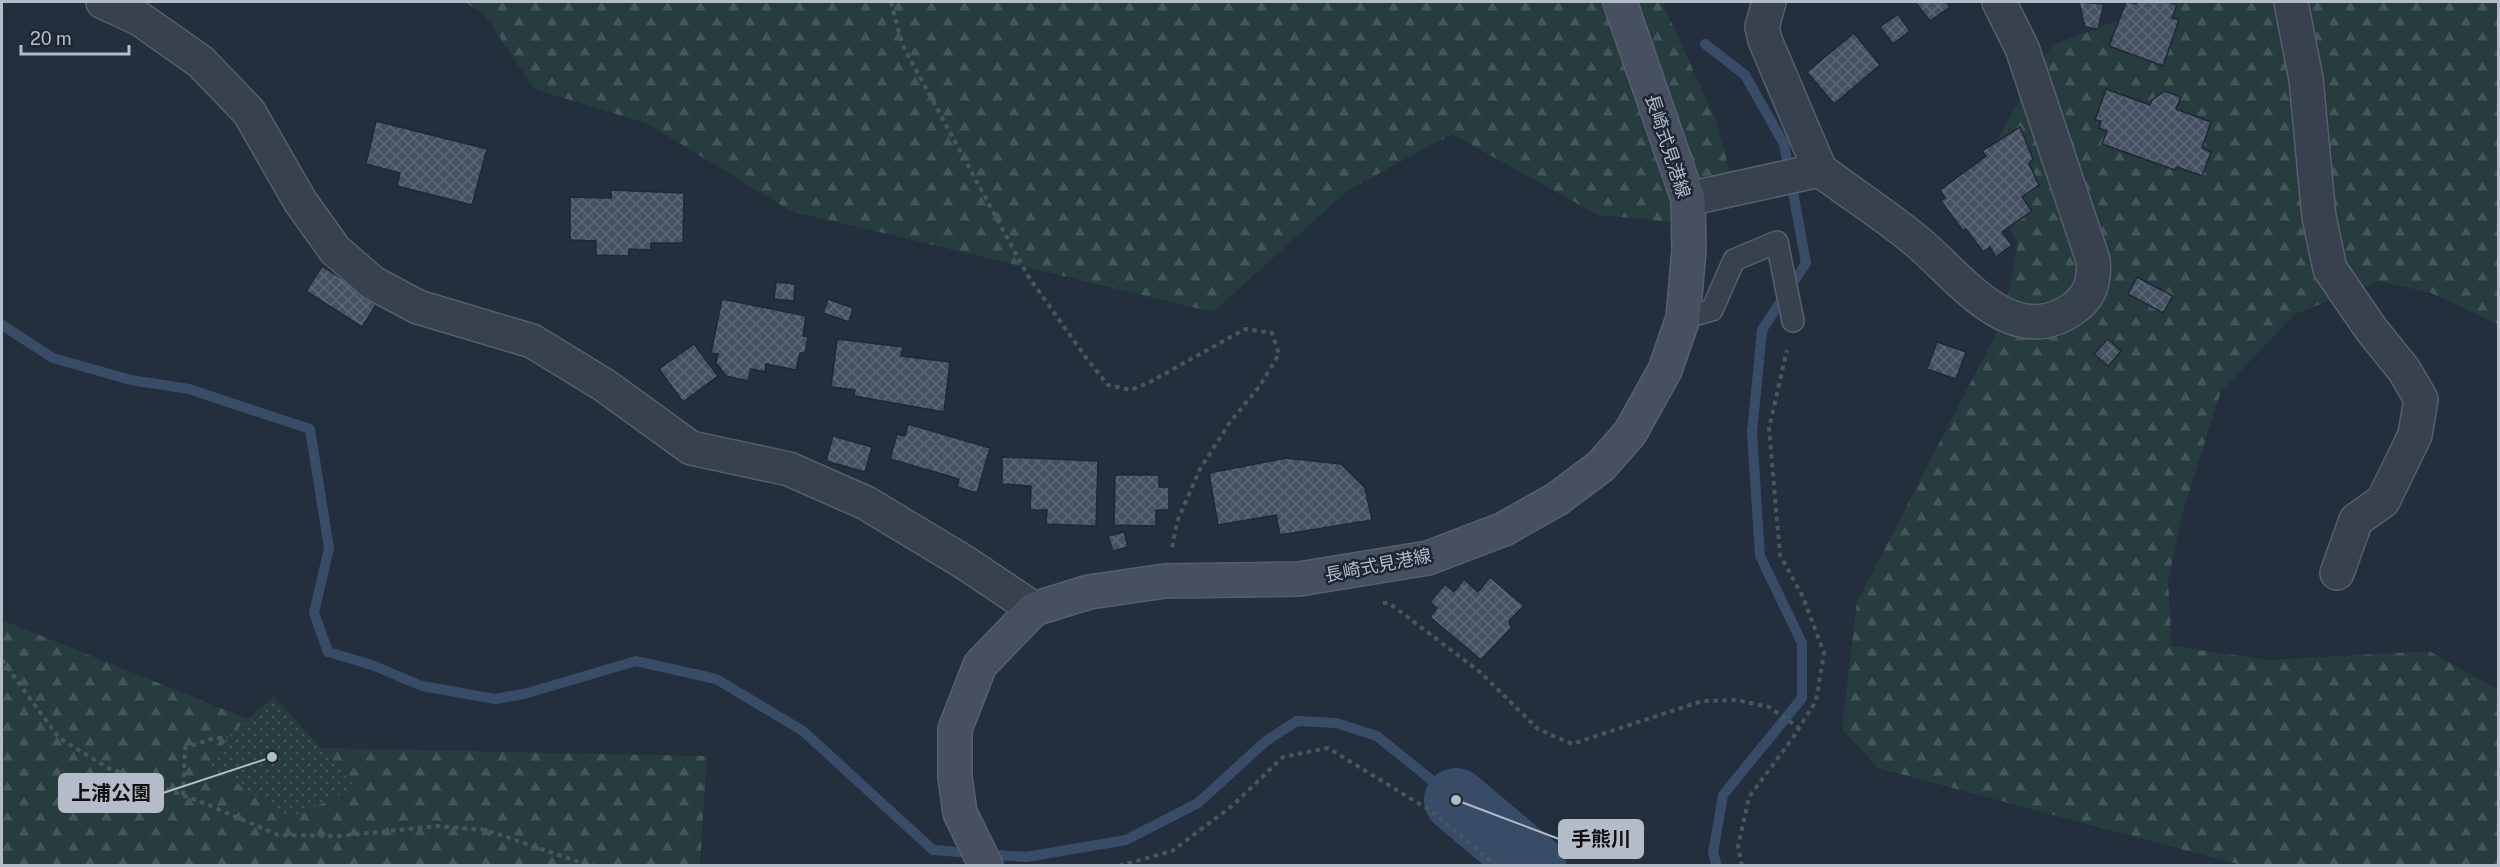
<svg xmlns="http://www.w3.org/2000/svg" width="2500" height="867" font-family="'Public Sans','Noto Sans JP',sans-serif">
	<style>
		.forest { fill: url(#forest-firs) }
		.park { fill: url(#park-dots) }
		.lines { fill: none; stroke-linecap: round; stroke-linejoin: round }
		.stream { stroke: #394c67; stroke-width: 10 }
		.river { stroke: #394c67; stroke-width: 64 }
		.building { fill: url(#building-cross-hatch); stroke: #1f2835; stroke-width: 1.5 }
		.service-casing { stroke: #565f6c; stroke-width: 24 }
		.minor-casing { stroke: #565f6c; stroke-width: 36 }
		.secondary-casing { stroke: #565f6c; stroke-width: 36 }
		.path { stroke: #44595c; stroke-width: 4; stroke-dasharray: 4.5 4.5; stroke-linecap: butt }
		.service { stroke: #38414e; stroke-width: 21 }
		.minor { stroke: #38414e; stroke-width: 33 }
		.secondary { stroke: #465061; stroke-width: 33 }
		.labels { text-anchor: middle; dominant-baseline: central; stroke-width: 5; stroke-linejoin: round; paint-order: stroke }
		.street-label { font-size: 18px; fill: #b4bcc9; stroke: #1d2633 }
		.leader { fill: none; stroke: #b4bcc9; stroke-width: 2 }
		.callout-dot { fill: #b4bcc9; stroke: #1d2633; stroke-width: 2 }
		.callout { fill: #b4bcc9; stroke: #b4bcc9; stroke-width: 2 }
		.callout-label { font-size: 20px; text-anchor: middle; font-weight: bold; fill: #111 }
	</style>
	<defs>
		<pattern id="forest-firs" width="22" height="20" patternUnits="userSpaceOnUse" patternTransform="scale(1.5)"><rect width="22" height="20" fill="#263c3f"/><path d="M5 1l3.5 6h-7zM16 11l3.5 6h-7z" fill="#435659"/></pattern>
		<pattern id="park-dots" width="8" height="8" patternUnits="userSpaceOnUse" patternTransform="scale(1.5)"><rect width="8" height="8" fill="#263c3f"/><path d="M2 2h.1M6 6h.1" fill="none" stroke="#435659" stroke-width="1.8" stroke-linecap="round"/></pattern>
		<pattern id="building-cross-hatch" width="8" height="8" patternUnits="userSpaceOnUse" patternTransform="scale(1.5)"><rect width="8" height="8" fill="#455162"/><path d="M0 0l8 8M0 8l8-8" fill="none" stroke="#5d6877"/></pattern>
	</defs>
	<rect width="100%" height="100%" fill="#242f3e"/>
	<g class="forest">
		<polygon points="465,2 1662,2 1716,120 1732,180 1684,223 1598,215 1452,134 1348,190 1213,312 791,211 646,123 534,89 485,15"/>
		<polygon points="2171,2 2498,2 2498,324 2431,293 2379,281 2295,314 2221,391 2182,514 2168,582 2172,646 2269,660 2429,651 2498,690 2498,865 2241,865 1878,768 1842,729 1857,602 2003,320 2018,244 1979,171 2052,45"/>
		<polygon points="2,620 320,748 707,756 700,865 2,865"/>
	</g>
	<polygon class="park" points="274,696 356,787 292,818 210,766 227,738"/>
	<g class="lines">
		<g class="stream">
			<polyline points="1705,44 1745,75 1784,144 1806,263 1762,330 1752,433 1760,556 1802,643 1802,698 1723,795 1713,853 1717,866"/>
			<polyline points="2,325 53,358 131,380 189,389 310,429 329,548 314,613 328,652 372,665 422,686 495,699 524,694 636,661 716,679 803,731 933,850 1026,857 1126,840 1198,803 1266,741 1297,721 1336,723 1377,736 1456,800"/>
		</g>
		<polyline class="river" points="1456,800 1534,866"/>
	</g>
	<g class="building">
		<polygon points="1915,2 1946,2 1950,7 1930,21"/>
		<polygon points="2079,2 2104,4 2098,29 2085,27"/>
		<polygon points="2126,2 2136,4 2137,2 2167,2 2177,5 2172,18 2179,20 2163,66 2109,46"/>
		<polygon points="1898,14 1910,31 1893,44 1880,27"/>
		<polygon points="1854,33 1880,65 1834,104 1807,72"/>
		<polygon points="2106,89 2150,105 2152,100 2165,91 2181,97 2176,109 2211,122 2202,148 2211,152 2202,176 2177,167 2175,170 2102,144 2107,131 2099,128 2101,121 2095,120"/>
		<polygon points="376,121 487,149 472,205 397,186 400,173 366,164"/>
		<polygon points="2020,127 2033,159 2029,164 2039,185 2022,197 2032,211 2002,232 2012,245 1996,257 1990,247 1983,252 1966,229 1963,231 1941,201 1945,198 1940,190 1986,156 1982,151"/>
		<polygon points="611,190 684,193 683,243 651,243 651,250 629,249 629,256 596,255 596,241 570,240 570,197 611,198"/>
		<polygon points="322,266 378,302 362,327 306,291"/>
		<polygon points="2137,277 2173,296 2163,313 2128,294"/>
		<polygon points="776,282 795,284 794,301 774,299"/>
		<polygon points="722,299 806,316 803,336 808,337 805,353 800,353 796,370 766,364 765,372 751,369 748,381 726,376 716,363 718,354 711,353"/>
		<polygon points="828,299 853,308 849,322 823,313"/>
		<polygon points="837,339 903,347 901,356 950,362 944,412 854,396 855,390 831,387"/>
		<polygon points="2108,339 2121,351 2108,366 2094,354"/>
		<polygon points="1937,342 1966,352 1956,379 1927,369"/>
		<polygon points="694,344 718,376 683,402 659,369"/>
		<polygon points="908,424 990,448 977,493 957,487 959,479 890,459 897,434 905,436"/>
		<polygon points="833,436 872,447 865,472 826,461"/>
		<polygon points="1002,457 1098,461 1096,526 1046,524 1047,510 1030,510 1031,486 1002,484"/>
		<polygon points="1286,458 1341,464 1365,488 1372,520 1280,535 1276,515 1218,525 1209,473"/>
		<polygon points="1115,475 1159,475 1159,487 1169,487 1169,510 1156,510 1156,526 1114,525"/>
		<polygon points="1124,532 1128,547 1113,551 1108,536"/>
		<polygon points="1490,577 1524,606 1509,621 1511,628 1481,660 1430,617 1437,608 1430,602 1445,584 1454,592 1464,579 1478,592"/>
	</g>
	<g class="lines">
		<g class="service-casing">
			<polyline id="service" points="1683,318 1712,310 1734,260 1777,242 1793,321"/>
		</g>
		<g class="minor-casing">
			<g id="minor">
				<polyline points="103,2 140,19 201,62 249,112 300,201 335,250 373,283 418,307 532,341 604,385 691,448 789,469 866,503 964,562 1034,609"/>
				<polyline points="1769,2 1762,27 1765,40 1820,170"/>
				<polyline points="2291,2 2306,79 2319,217 2330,269 2371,329 2404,370 2421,399 2415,435 2383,501 2356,520 2337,573"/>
				<path d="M 1688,199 L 1820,170 C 1852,194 1888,217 1919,243 C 1962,280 2013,352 2074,308 C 2091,296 2095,279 2093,260 L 2022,48 L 1999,2"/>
			</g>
		</g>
		<g class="secondary-casing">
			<polyline id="secondary" points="986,866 960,813 955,777 955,729 980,665 1034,609 1089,592 1165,581 1299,579 1428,558 1504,529 1557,499 1601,466 1630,433 1665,370 1683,318 1689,250 1688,199 1620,2"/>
		</g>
		<g class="path">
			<polyline points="891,2 902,44 1028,276 1087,359 1108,385 1131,390 1150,382 1245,329 1272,333 1279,354 1259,387 1230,422 1200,469 1177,522 1172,548"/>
			<polyline points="1383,603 1389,603 1480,672 1538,729 1572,744 1702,701 1736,700 1769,707 1799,728"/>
			<polyline points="2,660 59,738 108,768 204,803 278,835 340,836 438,826 486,830 585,864 596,866"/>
			<polyline points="183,795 185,748 214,738 227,738"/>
			<polyline points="1119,866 1172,851 1232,806 1283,757 1328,748 1431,811 1497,866"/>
			<polyline points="1742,866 1738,846 1749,797 1792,739 1816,701 1824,653 1803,597 1780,555 1769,428 1787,350"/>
		</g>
		<use href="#service" class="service"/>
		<use href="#minor" class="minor"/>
		<use href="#secondary" class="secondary"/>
	</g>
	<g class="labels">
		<g class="street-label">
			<text transform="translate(1668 146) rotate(72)">長崎式見港線</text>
			<text transform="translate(1378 565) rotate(-11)">長崎式見港線</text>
		</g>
	</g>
	<path class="leader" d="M272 757L163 793M1456 800L1559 839"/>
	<g class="callout-dot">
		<circle cx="272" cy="757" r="6"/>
		<circle cx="1456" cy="800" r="6"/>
	</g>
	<g class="callout">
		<rect x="59" y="774" width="104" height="38" rx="6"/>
		<rect x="1559" y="820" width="84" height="38" rx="6"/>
	</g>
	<g class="callout-label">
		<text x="111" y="800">上浦公園</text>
		<text x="1601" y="846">手熊川</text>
	</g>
	<rect width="2500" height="867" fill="none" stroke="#b4bcc9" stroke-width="6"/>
	<path d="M21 45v9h108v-9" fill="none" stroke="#b4bcc9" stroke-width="3"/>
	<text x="30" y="45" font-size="18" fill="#b4bcc9" stroke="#1d2633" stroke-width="4.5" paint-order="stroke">20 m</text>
</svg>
